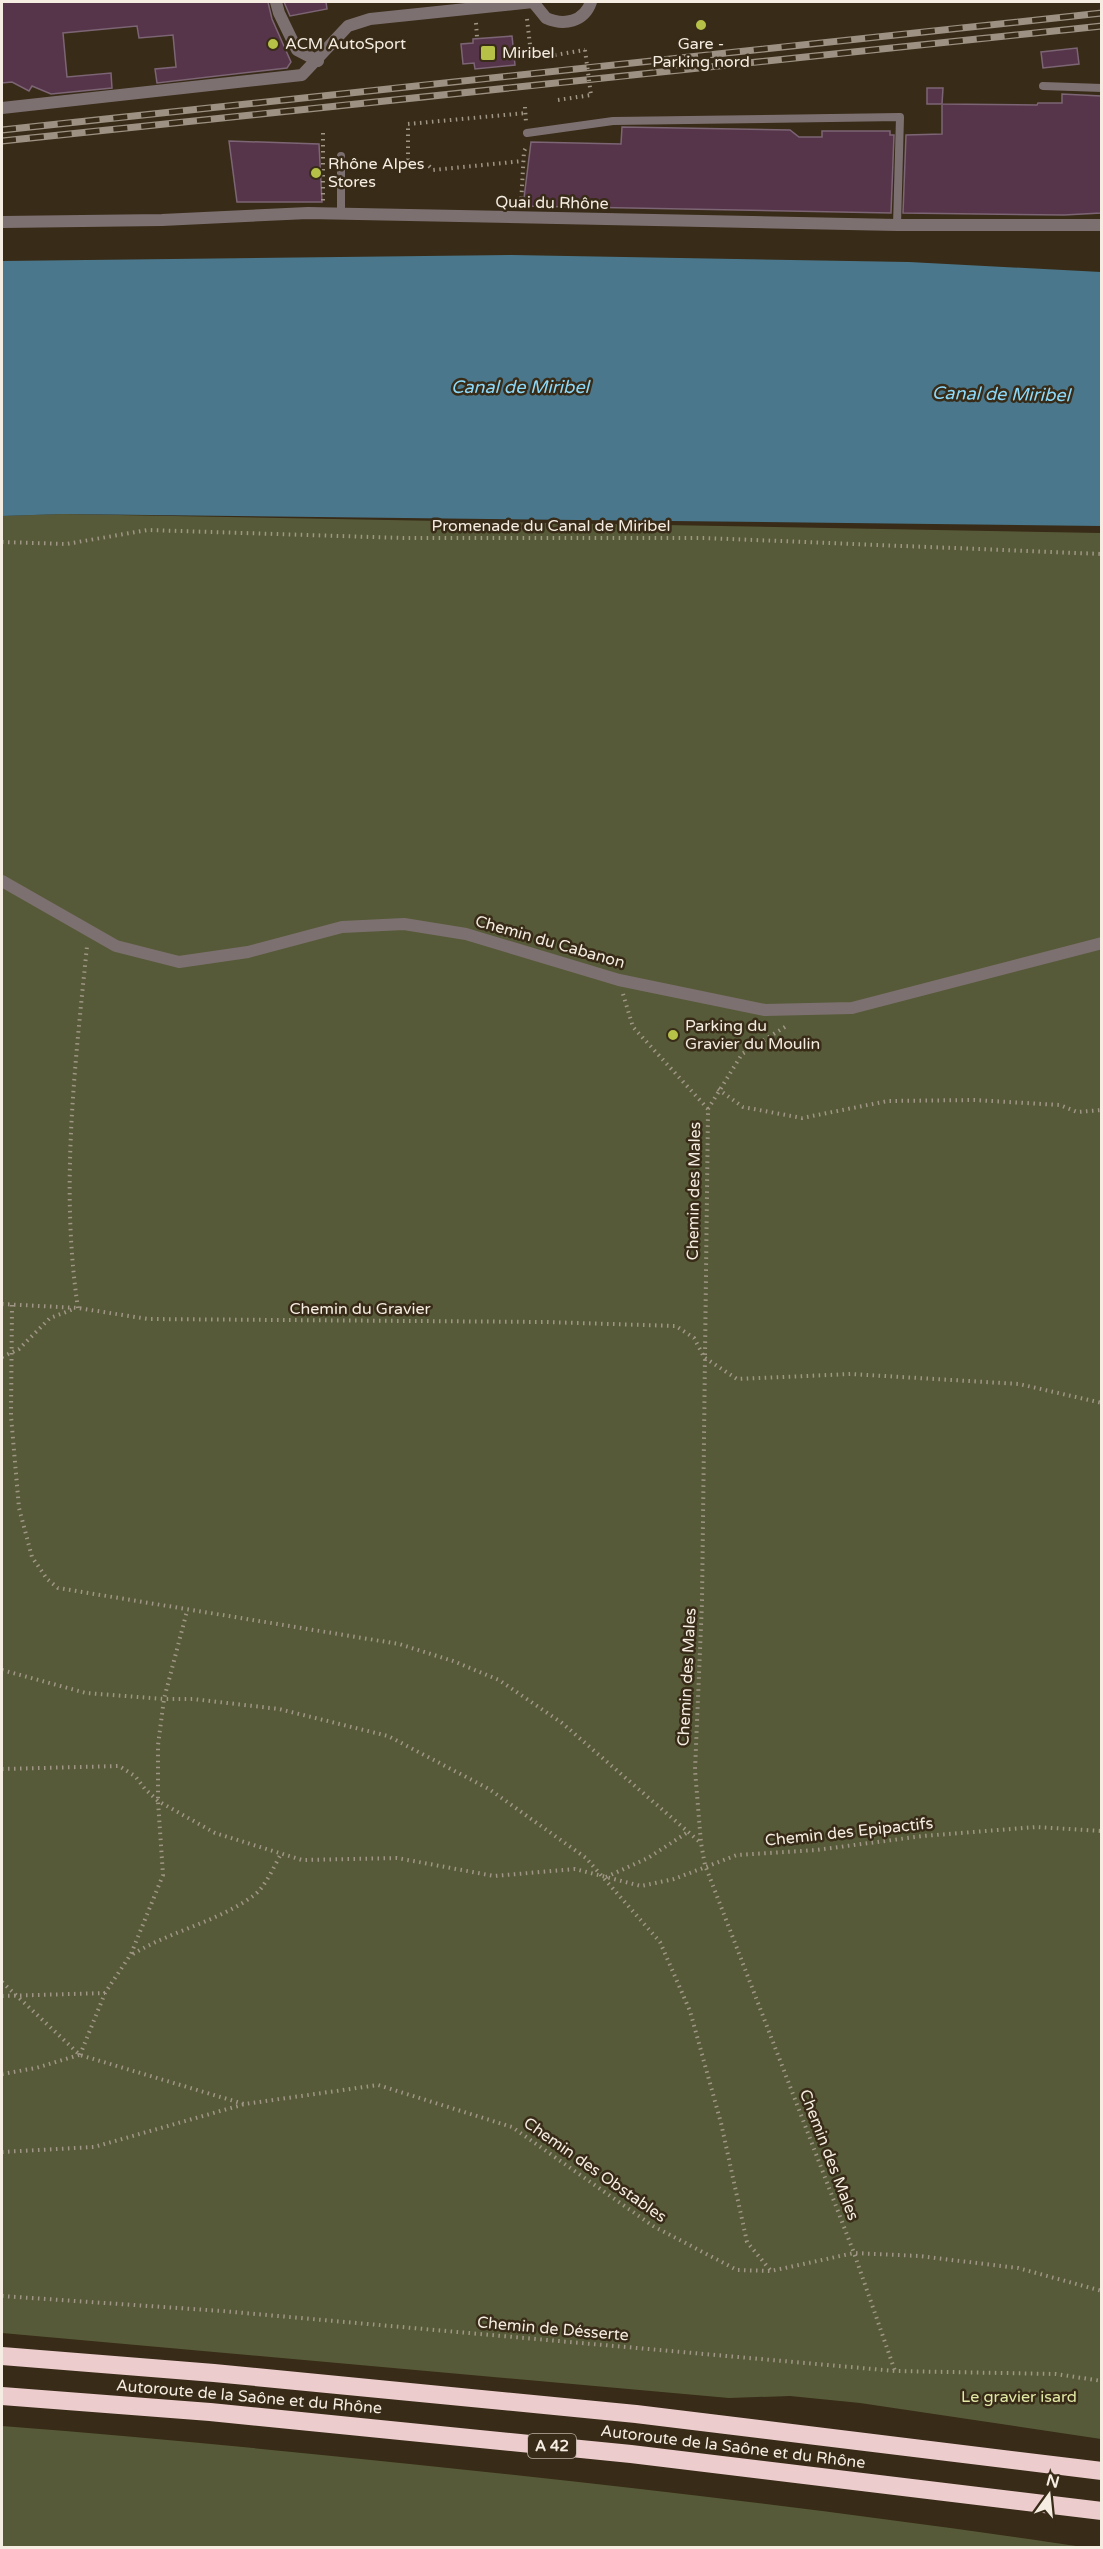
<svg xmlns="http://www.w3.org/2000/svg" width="1103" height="2549" font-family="'Varela Round',sans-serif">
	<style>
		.green { fill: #565a38 }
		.water { fill: #4a778b }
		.building { fill: #56354a; stroke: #7c6574; stroke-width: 1.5 }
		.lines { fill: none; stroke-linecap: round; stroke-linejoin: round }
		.path { stroke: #a09686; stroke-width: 4; stroke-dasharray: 1.5 4.5; stroke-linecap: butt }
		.lane { stroke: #7d7070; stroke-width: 8 }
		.street { stroke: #7d7070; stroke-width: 12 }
		.highway { stroke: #eccccc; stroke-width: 18 }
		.rail-casing { stroke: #9c9182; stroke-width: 7 }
		.rail { stroke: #382b18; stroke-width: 4.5; stroke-dasharray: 14; stroke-linecap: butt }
		.path-bridge { stroke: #a09686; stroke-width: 4; stroke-dasharray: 1.5 4.5; stroke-linecap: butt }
		.poi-dot { fill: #b6c148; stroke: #382b18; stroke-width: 2 }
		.labels { text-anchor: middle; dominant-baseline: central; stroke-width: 5; stroke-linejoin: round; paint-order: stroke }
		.shield { fill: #382b18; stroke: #bcb3a5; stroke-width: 1.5 }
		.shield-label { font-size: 15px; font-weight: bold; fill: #f5ede1 }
		.poi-label { font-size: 16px; fill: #f5ede1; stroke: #382b18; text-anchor: start }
		.street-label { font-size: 16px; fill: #f5ede1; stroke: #382b18 }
		.park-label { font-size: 16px; fill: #e1e9a5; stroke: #382b18 }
		.water-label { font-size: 18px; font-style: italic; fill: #8dd9fa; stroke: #382b18 }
	</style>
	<rect width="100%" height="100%" fill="#382b18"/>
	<g class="green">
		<polygon points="63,514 1101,533 1101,2439 860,2403 790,2396 729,2398 2,2333 2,516"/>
		<path d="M 2,2426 C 138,2436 274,2450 410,2464 C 635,2487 860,2514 1083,2547 L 2,2547 Z"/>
	</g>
	<polygon class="water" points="512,255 909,262 1101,272 1101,526 63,514 2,516 2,261"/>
	<g class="building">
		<polygon points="2,2 268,2 272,19 291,62 287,68 157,83 155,69 176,67 173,35 139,38 137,26 63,33 67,77 111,73 112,88 51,94 32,86 29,91 12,82 2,83"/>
		<polygon points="284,2 326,2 327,9 290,16"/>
		<polygon points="512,36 515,65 475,69 474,63 463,64 461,44 473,43 473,39"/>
		<polygon points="1077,48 1079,64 1043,68 1041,52"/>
		<polygon points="927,88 943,88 942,104 1037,105 1038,103 1062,103 1062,94 1101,96 1101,213 1064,215 903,213 906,135 942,134 942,104 927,104"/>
		<polygon points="622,127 790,130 799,137 822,137 822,131 890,131 890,135 894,135 891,213 523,206 531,142 621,144"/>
		<polygon points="229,141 319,144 322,202 237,202"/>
	</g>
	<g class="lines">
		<g class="path">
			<polyline points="527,19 530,45"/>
			<polyline points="476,23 477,37"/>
			<polyline points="549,56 585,50"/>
			<polyline points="558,100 591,95"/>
			<polyline points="525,107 526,123"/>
			<polyline points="323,133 323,201"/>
			<polyline points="408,166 408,124 526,113"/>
			<polyline points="429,166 433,170 523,161"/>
			<polyline points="521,204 524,151 527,146"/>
			<polyline points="2,542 66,544 148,530 404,538 705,538 1102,554"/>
			<polyline points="623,994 633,1027 708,1109 702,1602 695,1770 701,1843 705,1865 854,2253 895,2371"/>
			<polyline points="718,1089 743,1107 802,1118 888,1101 974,1100 1060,1105 1077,1112 1102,1110"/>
			<polyline points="708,1109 742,1054 788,1025"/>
			<polyline points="2,1304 78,1308 148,1319 545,1322 676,1326 694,1338 704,1357"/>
			<polyline points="12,1305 11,1416 19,1508 32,1557 47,1579 58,1588 399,1644 453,1661 499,1680 562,1723 701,1843"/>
			<path d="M 78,1308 C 60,1189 75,1065 87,946"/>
			<polyline points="2,1357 19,1349 50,1318 74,1309"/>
			<polyline points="705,1358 737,1379 851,1374 1019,1384 1102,1403"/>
			<polyline points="2,1670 86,1693 164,1699 193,1699 279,1709 388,1736 489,1789 586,1858 660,1942 690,2011 721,2123 747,2242 771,2271"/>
			<polyline points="2,1769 119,1766 135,1776 145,1789 158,1801 215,1833 302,1860 397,1858 494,1876 575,1869 641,1886 674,1879 737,1855 816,1850 923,1836 1036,1827 1102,1831"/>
			<polyline points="606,1877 648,1858 688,1832"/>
			<path d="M 133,1954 C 171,1931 217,1922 253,1896 C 265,1888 274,1866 281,1854"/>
			<polyline points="2,1982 80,2055 244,2104"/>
			<polyline points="2,1996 105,1993"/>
			<polyline points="80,2055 105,1993 131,1954 163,1875 158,1801 158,1745 164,1699 187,1611"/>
			<polyline points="2,2074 36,2068 79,2055"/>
			<polyline points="2,2152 94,2147 245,2104 378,2085 512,2127 653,2226 737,2270 771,2271 854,2253 919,2256 1018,2268 1102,2291"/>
			<polyline points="2,2296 222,2311 895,2371 1056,2374 1102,2381"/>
		</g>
		<g class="lane">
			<polyline points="1043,86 1102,88"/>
			<polyline points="527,133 613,121 900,117 897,225"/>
			<polyline points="341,215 341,156"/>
		</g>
		<g class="street">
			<polyline points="276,2 279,13 297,50 318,61"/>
			<path d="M 533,2 L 546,18 C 564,26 584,22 591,2"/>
			<polyline points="2,108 302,75 348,26 370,19 533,2"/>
			<polyline points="2,222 162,220 308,213 897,225 1102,225"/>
			<polyline points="2,881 116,946 179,962 248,952 342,927 404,924 466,934 619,980 765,1010 852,1008 1102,943"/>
		</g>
		<g class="highway">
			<polyline points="2,2356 214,2373 636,2414 1102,2471"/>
			<polyline points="2,2396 210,2412 631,2454 1102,2511"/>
		</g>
		<g class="rail-casing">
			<g id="rail">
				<polyline points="2,130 1102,13"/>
				<polyline points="2,141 1102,26"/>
			</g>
		</g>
		<use href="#rail" class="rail"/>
		<polyline class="path-bridge" points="585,50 591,95"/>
	</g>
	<g class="poi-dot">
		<circle cx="701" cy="25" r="6"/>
		<circle cx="273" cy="44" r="6"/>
		<rect x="480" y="45" width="16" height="16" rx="3"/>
		<circle cx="316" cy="173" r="6"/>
		<circle cx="673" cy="1035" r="6"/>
	</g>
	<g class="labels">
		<rect class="shield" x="528" y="2434" width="48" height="24" rx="4.5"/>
		<g class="shield-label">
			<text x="552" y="2446">A 42</text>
		</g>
		<g class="poi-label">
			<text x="285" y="44">ACM AutoSport</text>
			<text x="701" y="44" text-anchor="middle">Gare -<tspan x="701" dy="18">Parking nord</tspan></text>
			<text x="502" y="53">Miribel</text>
			<text x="328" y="164">Rhône Alpes<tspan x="328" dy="18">Stores</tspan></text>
			<text x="685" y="1026">Parking du<tspan x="685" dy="18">Gravier du Moulin</tspan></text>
		</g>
		<g class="street-label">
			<text transform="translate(552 203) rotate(1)">Quai du Rhône</text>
			<text x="551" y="526">Promenade du Canal de Miribel</text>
			<text transform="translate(550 942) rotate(16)">Chemin du Cabanon</text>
			<text transform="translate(694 1191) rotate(-89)">Chemin des Males</text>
			<text x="360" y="1309">Chemin du Gravier</text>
			<text transform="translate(687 1677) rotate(-87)">Chemin des Males</text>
			<text transform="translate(849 1832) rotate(-6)">Chemin des Epipactifs</text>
			<text transform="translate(829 2155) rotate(69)">Chemin des Males</text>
			<text transform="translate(595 2170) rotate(35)">Chemin des Obstables</text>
			<text transform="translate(553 2329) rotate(5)">Chemin de Désserte</text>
			<text transform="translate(249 2397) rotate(5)">Autoroute de la Saône et du Rhône</text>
			<text transform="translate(733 2447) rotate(7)">Autoroute de la Saône et du Rhône</text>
		</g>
		<g class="park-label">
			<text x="1019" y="2397">Le gravier isard</text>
		</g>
		<g class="water-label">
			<text x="520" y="387">Canal de Miribel</text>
			<text transform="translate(1001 394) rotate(1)">Canal de Miribel</text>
		</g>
	</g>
	<rect width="1103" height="2549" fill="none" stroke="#f5ede1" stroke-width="6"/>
	<g transform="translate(1049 2495) rotate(15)" stroke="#382b18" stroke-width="4.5" paint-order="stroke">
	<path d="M0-4.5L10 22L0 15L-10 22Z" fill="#f5ede1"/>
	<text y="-9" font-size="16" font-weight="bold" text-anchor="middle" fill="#f5ede1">N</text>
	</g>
</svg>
